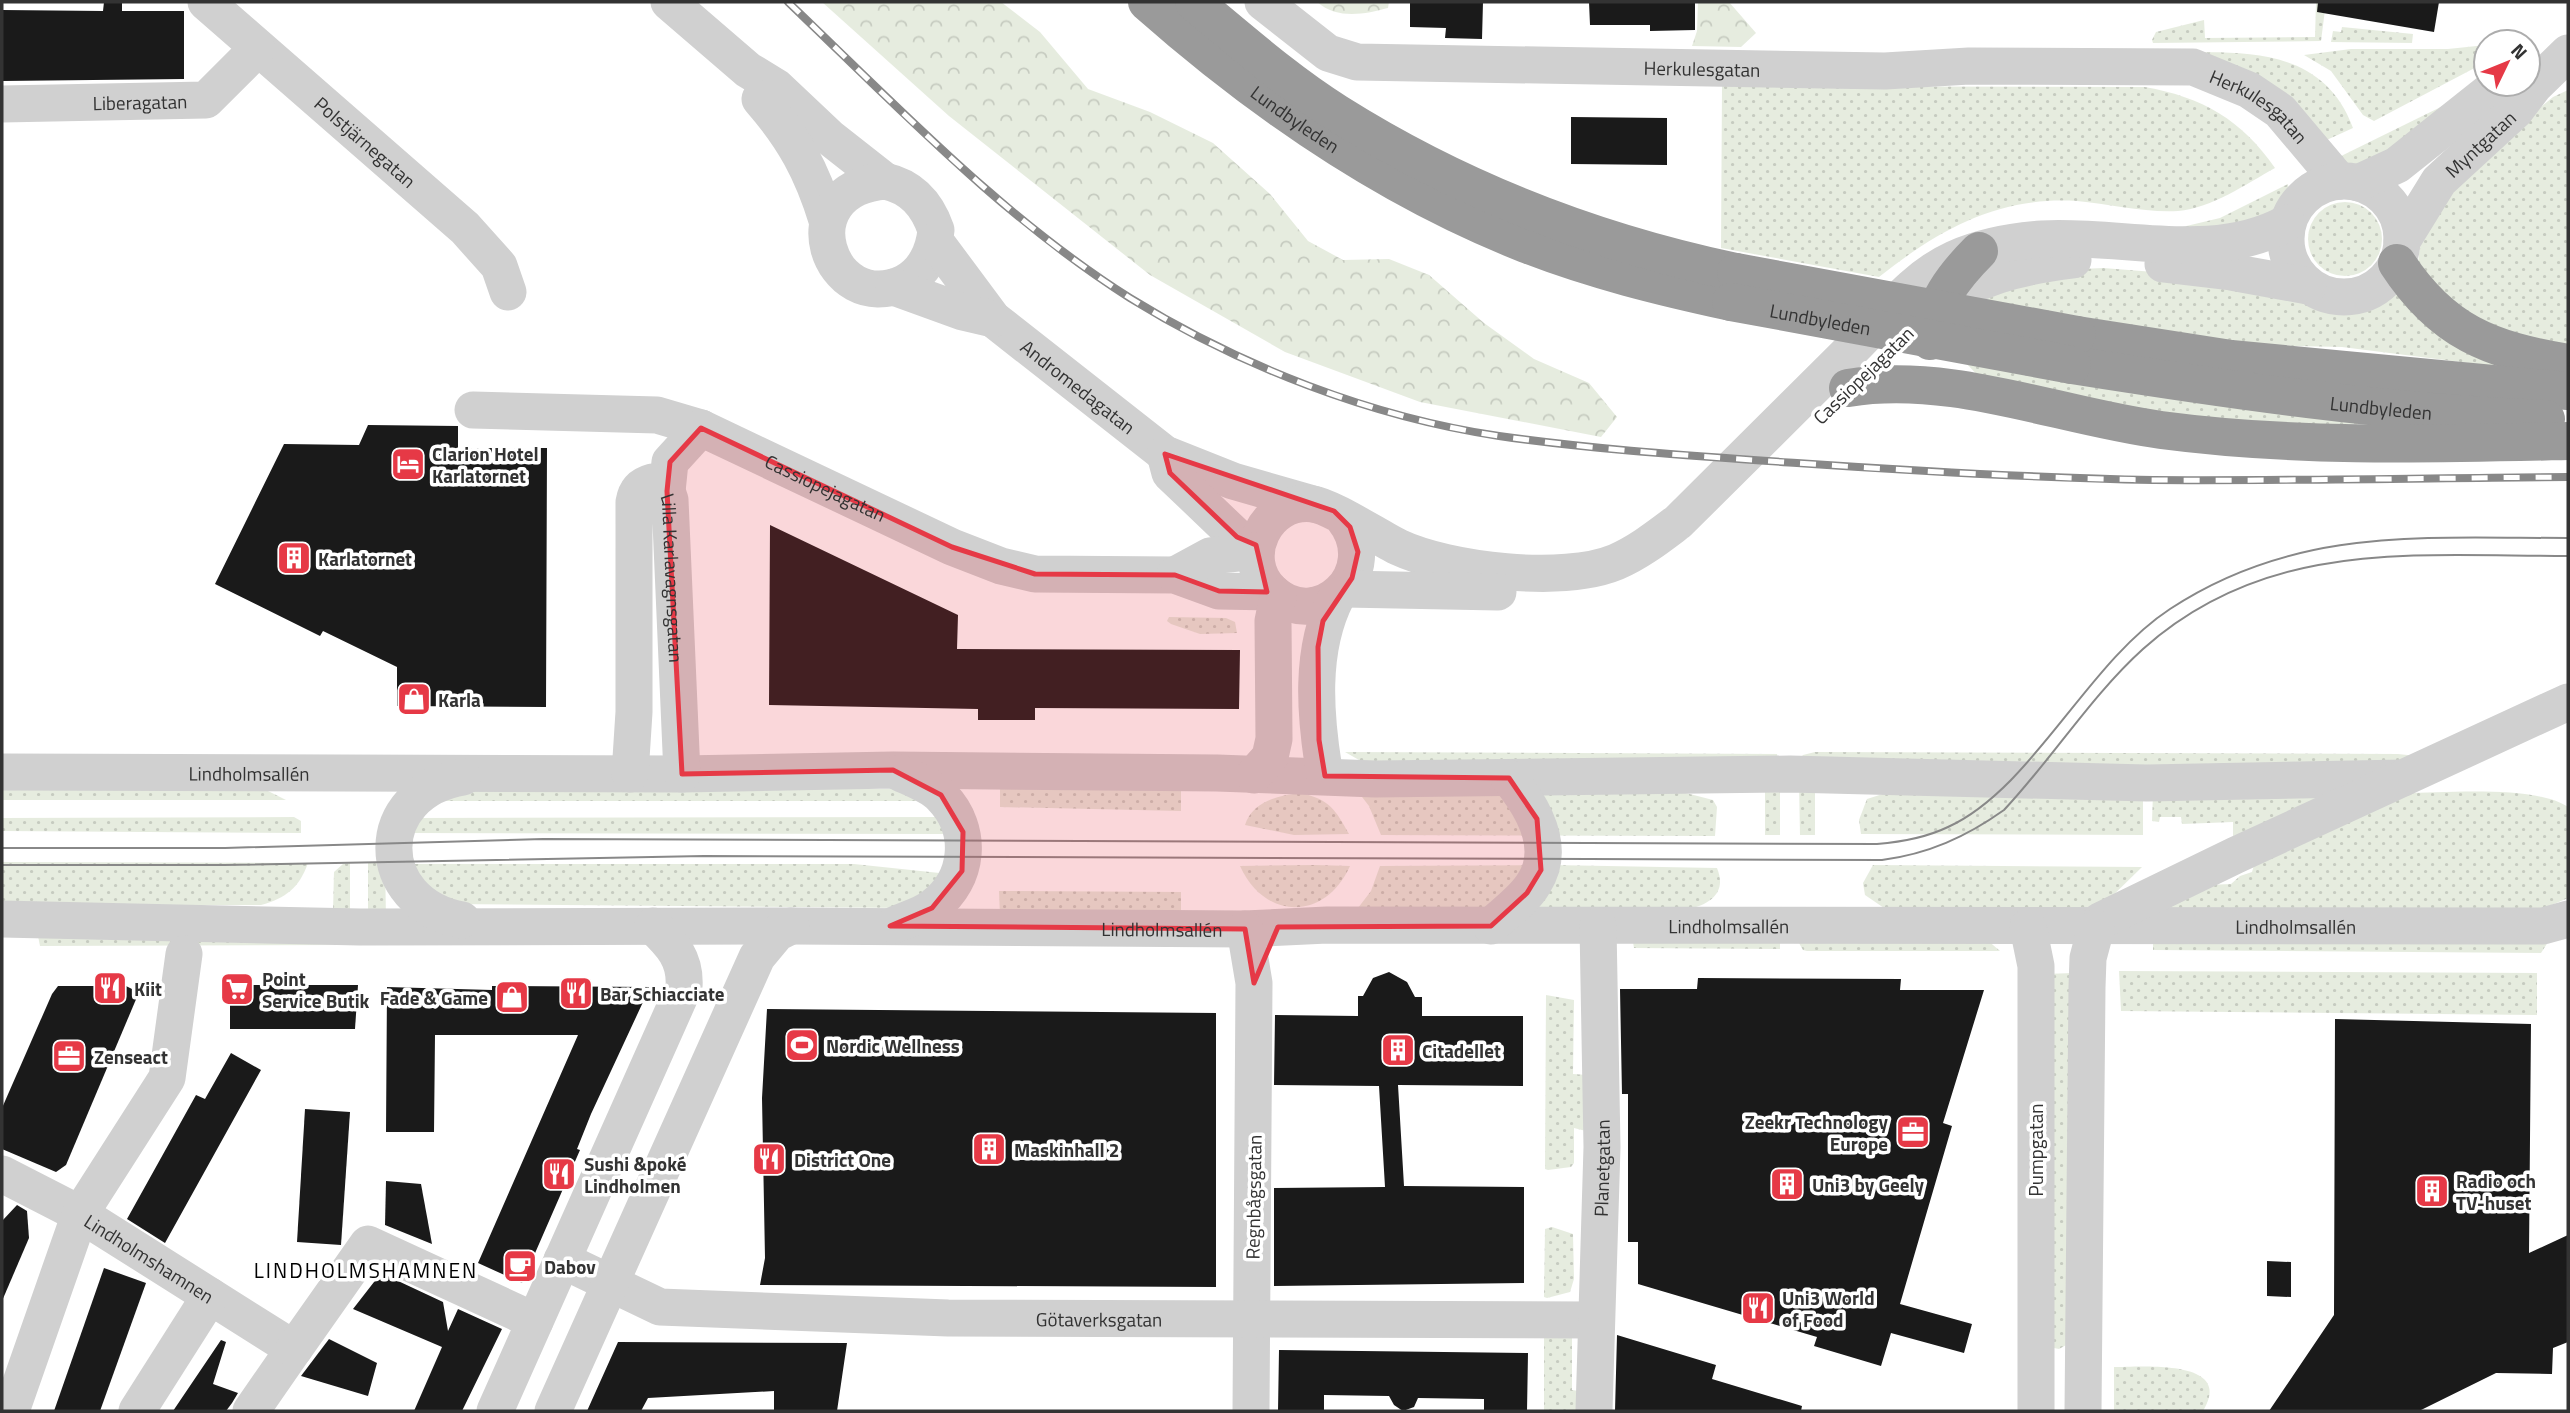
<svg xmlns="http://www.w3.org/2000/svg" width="2570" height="1413" font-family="'Titillium Web',sans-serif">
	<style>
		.grass { fill: url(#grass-dots) }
		.forest { fill: url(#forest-crowns) }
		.building { fill: #1a1a1a }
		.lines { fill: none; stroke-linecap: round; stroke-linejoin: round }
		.minor { stroke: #d0d0d0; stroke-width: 37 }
		.highway { stroke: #9a9a9a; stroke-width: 38 }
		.tram { stroke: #888; stroke-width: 2 }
		.rail-casing { stroke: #888; stroke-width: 8 }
		.rail { stroke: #fff; stroke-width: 5; stroke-dasharray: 16; stroke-linecap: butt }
		.highway-bridge { stroke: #9a9a9a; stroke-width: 38 }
		.marked { fill: #e63946; fill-opacity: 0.2; stroke: #e63946; stroke-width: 5; stroke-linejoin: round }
		.labels { text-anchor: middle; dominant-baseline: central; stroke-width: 7; stroke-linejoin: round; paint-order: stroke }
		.street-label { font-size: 19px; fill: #333; stroke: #fff }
		.poi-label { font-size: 19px; font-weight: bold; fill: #333; stroke: #fff; text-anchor: start }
		.neighbourhood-label { font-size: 21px; letter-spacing: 2px; fill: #000; stroke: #fff }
	</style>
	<defs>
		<pattern id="grass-dots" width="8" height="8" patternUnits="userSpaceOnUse" patternTransform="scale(1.75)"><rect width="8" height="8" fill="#e6ecdf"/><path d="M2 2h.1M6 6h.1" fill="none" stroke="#c6cbc0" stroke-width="1.8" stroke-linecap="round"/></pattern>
		<pattern id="forest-crowns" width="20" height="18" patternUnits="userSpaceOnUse" patternTransform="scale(1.75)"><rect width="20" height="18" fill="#e6ecdf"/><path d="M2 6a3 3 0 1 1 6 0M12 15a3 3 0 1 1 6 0" fill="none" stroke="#c6cbc0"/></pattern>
	</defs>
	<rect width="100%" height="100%" fill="#fff"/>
	<g class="grass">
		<polygon points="2326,2 2321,41 2153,43 2152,40 2156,32 2204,20 2205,38 2315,37 2316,3"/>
		<polygon points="2342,27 2413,34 2412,43 2331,42 2333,31 2341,32"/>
		<polygon points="2486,45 2486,62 2374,121 2363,115 2331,71 2304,55 2351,49 2448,49"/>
		<path d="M 2163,53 C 2236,52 2322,43 2353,128 L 2320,143 Z"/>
		<path d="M 1722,86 L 2145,87 C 2202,97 2242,120 2275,168 C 2246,184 2212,208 2178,211 C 2146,213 2110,204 2077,201 C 1998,196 1938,230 1879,277 L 1721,248 Z"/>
		<path d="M 2568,90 L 2568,350 L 2463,320 L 2418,268 C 2418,195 2502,140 2553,97 Z"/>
		<polygon points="2463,96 2403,153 2350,169 2333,160"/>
		<path d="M 2288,184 C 2291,209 2257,226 2235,232 C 2219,236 2195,229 2178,228 L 2220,218 Z"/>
		<circle cx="2345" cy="239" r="37"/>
		<polygon points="2103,268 2218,277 2336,310 2361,309 2379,302 2399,286 2532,371 2342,347 2252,345 1968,298 2059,270"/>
		<polygon points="1965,362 2403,425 2203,423 1982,380"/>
		<polygon points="1169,617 1226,618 1235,622 1237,633 1200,634 1171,624 1167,621"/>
		<polygon points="1345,752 1777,754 1780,766 1366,764"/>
		<polygon points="1815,752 2398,754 2417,756 2398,765 1977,766 1799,760 1803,755"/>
		<polygon points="1000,781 1181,782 1181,811 1000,807"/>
		<rect x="1765" y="782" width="15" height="53"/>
		<polygon points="1799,782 1815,782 1815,835 1800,835"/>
		<polygon points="2,788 266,790 286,800 2,800"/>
		<polygon points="465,789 897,789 918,801 432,801"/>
		<polygon points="1682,792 1713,800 1717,807 1715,836 1381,835 1369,806 1359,793"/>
		<polygon points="1889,792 2143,794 2143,835 1861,834 1859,820 1867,799"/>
		<path d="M 1301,793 C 1330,800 1335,809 1349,834 L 1294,835 L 1245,825 C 1252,802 1278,795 1301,793 Z"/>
		<polygon points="2153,793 2329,794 2265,828 2233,836 2233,822 2182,824 2181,817 2160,817 2159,822 2152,821"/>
		<path d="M 2405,793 C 2446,793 2536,785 2568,807 L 2568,898 L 2540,910 L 2169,911 L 2151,898 L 2208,885 L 2231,884 L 2240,876 L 2252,872 L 2255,862 Z"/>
		<polygon points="294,817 301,821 301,833 2,831 2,818"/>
		<polygon points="943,817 951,834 410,833 416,818"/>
		<path d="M 2,862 L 308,863 C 299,888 286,898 261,905 L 2,905 Z"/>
		<polygon points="350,863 350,914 333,911 334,872 343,864"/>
		<polygon points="368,863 385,863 386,917 368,917"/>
		<polygon points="410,864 854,864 949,874 907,908 448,904 432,895"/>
		<path d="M 1315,865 L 1350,866 C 1325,921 1265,921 1240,866 Z"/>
		<path d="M 1552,865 L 1717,868 C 1727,892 1711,904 1689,909 L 1358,908 L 1371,891 L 1380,866 Z"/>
		<polygon points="1873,865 2142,867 2098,910 1884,908 1865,895 1863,883"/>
		<polygon points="999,891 1181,892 1181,916 1000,916"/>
		<polygon points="38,936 346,945 40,946"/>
		<polygon points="1632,936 1780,937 1780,949 1634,948"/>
		<polygon points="1986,939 2000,951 1807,951 1803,950 1799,943"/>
		<polygon points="2153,939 2550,939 2541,953 2153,950"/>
		<polygon points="2119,971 2537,973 2537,1015 2121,1011"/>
		<polygon points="2073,973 2068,1344 2059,1349 2054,1348 2045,974"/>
		<polygon points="1546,995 1574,1000 1573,1074 1587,1075 1586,1131 1574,1128 1574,1163 1571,1167 1548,1170 1545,1169"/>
		<polygon points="1552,1227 1573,1234 1574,1279 1570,1292 1547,1298 1544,1297 1545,1229"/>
		<polygon points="1544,1332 1572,1337 1572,1390 1585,1392 1585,1411 1544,1411"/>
		<path d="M 2114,1367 C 2139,1367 2236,1358 2203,1411 L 2114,1411 Z"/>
	</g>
	<g class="forest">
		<polygon points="822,2 1001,2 1040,32 1088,89 1150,112 1213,143 1270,194 1308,241 1343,260 1389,259 1429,275 1484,323 1534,359 1589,383 1617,417 1601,437 1420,402 1285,352 1150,275 949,116"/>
		<path d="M 1317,2 L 1389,2 L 1388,8 C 1365,14 1338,20 1317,2 Z"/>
		<polygon points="1698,2 1729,2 1756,33 1741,47 1692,46 1697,31"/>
	</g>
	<g class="building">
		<polygon points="104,2 122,2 122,11 184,11 184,79 2,81 2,10 103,11"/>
		<polygon points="1410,2 1483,2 1482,39 1445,38 1446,28 1410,27"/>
		<polygon points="1589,2 1695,2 1695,30 1650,31 1650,25 1590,25"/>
		<polygon points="2318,2 2439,2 2434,32 2317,12"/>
		<polygon points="1571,117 1667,118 1667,165 1571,164"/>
		<polygon points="368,425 458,426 458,448 547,448 546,707 397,706 397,667 323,631 320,636 215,584 284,444 359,445"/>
		<polygon points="770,525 958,615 957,649 1240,650 1239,709 1035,708 1035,720 978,720 978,709 769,705"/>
		<polygon points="1389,972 1407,982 1415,997 1422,997 1422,1016 1523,1016 1523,1086 1398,1085 1404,1186 1524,1187 1524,1283 1274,1286 1274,1188 1385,1187 1379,1086 1274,1085 1275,1015 1358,1016 1358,996 1363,996 1373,978"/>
		<polygon points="1698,978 1901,979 1900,990 1984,990 1943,1123 1952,1126 1900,1304 1972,1324 1964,1353 1891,1333 1881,1366 1814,1346 1817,1337 1638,1284 1638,1242 1628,1242 1628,1094 1622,1094 1620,989 1697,989"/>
		<polygon points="230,985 358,985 355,1029 230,1029"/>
		<polygon points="58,986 126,986 132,989 137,997 66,1165 56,1172 2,1149 2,1108 52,994"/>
		<polygon points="492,986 650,987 591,1114 577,1149 580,1150 522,1283 478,1263 578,1035 435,1035 434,1132 386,1132 387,987 492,990"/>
		<polygon points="767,1009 1216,1013 1216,1287 760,1285 765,1258 762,1098"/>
		<polygon points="2335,1019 2531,1024 2529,1253 2568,1235 2568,1342 2553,1348 2552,1374 2496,1373 2419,1411 2269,1411 2334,1315"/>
		<polygon points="231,1053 261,1070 165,1243 127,1219 196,1095 205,1099"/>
		<polygon points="305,1109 350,1112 341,1245 297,1242"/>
		<polygon points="386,1181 421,1184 432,1244 385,1225"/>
		<polygon points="17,1205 27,1211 29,1238 2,1301 2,1221"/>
		<polygon points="2267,1261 2291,1262 2291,1297 2267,1296"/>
		<polygon points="104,1268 146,1283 100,1411 54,1411"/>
		<polygon points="381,1273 443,1302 448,1331 458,1309 502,1329 462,1411 414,1411 442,1347 353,1309"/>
		<polygon points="1617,1335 1716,1365 1712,1379 1802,1406 1801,1411 1615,1411"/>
		<polygon points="329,1339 377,1363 368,1396 301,1376"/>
		<polygon points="221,1340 226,1342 213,1384 238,1393 232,1403 226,1411 173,1411"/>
		<polygon points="618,1342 847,1343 837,1411 774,1411 774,1391 648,1398 641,1411 587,1411"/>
		<polygon points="1279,1350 1528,1353 1527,1411 1484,1411 1484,1399 1418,1398 1414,1407 1403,1411 1394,1405 1389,1396 1324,1395 1324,1411 1278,1411"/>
	</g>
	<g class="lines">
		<g class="minor">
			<path id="s1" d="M 206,2 L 465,228 L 499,266 L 508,292"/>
			<polyline points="669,2 748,70 776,87 829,137 885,181"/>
			<path id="s2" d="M 1263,2 L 1328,53 L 1357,62 L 1885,71 L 1969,66 L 2193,67 L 2249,90 L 2280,111 L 2339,181"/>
			<path d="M 760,99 C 794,138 812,171 827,220"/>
			<path id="s3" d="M 2,104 L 206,100 L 257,49"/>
			<circle cx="2344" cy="239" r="58"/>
			<path d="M 885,181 C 912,187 927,204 936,230 C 934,252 924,273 904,283 C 829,318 785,190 885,181 Z"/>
			<polyline points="2358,183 2397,165 2499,84"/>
			<path id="s4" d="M 935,241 L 993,319 L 1165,454 L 1233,481 L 1313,504"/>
			<path id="s5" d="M 2402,241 L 2439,181 L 2515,111 L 2534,86 L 2568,53"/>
			<polyline points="2163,264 2231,272 2308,286"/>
			<polyline points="894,287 963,312 993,319"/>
			<path d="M 1932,310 C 1973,277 2023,266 2073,260"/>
			<path id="s6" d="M 473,410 L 657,415 L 701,428 L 952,547 L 1001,566 L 1035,574 L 1175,575 L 1219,591 L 1272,592"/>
			<polyline points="1165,454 1170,473 1237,537 1257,545"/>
			<polyline points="667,491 670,462 701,428"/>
			<path d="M 1343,518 C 1386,572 1317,636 1271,591 C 1237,558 1266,498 1313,504 C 1330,506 1378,537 1398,547 C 1449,571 1563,584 1616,562 C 1639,552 1658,537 1678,522 C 1737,463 1796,404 1855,346 C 1885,316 1914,277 1954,259 C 1981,247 2013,241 2042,239 C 2122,234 2213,264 2287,223"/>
			<polyline points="1175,575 1210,556 1256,551"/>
			<polyline points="1345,589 1498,592"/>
			<path id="s7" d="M 2,772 L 682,774 L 893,770 L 1217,773 L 1375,779 L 1790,774 L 2147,783 L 2403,778"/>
			<path id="s8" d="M 630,774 L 634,712 L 634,502 C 636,490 641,485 652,482 L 667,491 L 670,500 L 682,774"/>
			<polyline points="1254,775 1270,757 1274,739 1273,621 1278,597"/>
			<path d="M 1325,776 C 1315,717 1309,650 1337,596"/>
			<path id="s9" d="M 2,919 L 360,927 L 791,926 L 1245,929 L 1327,925 L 2543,926 L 2568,919"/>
			<path d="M 462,920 C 371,903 371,792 463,777"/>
			<polyline points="2100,921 2236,855 2568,702"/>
			<path d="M 894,925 C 907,919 923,915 934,906 C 969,879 974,830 942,797 C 932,786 913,779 900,773"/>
			<path d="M 1491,926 C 1506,912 1524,900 1534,883 C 1557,847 1532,806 1509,778"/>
			<polyline points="2028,927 2036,966 2036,1411"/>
			<polyline points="1245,929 1254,983 1251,1411"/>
			<path id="s10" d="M 2,1174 L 80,1214 L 294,1349 L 251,1411"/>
			<path id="s11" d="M 562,1260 L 660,1307 L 948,1318 L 1595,1320"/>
			<polyline points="294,1349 368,1244 535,1321"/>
			<polyline points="11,1411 80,1214 167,1078 184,954"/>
			<polyline points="137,1411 210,1296"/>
			<path d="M 495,1411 L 684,987 C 686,959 672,944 653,926"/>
			<polyline points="553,1411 757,957 777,933 791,926"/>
			<path id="s12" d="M 1594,1411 L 1602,1147 L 1598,926"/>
			<polyline points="2083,1411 2087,987 2088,958 2096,928"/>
		</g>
		<g class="highway">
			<path id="s13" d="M 1147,2 C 1259,101 1386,189 1526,244 C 1592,270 1662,287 1731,302"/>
			<path d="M 1194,2 C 1240,40 1286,81 1337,113 C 1461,191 1594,242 1736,272"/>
			<path d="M 2397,263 C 2442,332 2490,350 2568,363"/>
			<polyline points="2077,335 2231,359 2568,391"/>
			<path d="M 1930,341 C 1932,304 1954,276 1979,251"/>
			<path id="s14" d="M 2072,365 C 2229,390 2387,413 2546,419"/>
			<path d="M 1848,388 C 1951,371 2058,416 2161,430 C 2296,448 2433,444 2568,441"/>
		</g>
		<g class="tram">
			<path d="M 2,848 L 225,848 L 543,839 L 1877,844 C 1902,842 1925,838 1948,827 C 2033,788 2086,664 2170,609 C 2296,526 2424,538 2568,538"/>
			<path d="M 2,865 L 224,865 L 704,856 L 1882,860 C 1928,854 1966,837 2004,810 C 2052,759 2091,696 2143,649 C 2267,538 2415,556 2568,556"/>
		</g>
		<g class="rail-casing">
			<path id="rail" d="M 788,2 C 897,106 1002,217 1130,298 C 1240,366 1371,417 1499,436 C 1597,450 1697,456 1797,463 C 1915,471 2034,478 2153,480 C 2292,481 2430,478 2568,477"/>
		</g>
		<use href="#rail" class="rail"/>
		<g class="highway-bridge">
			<polyline points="1736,272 2077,335"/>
			<path id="s15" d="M 1731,302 L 2072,365"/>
		</g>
	</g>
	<path class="marked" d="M 701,428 L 952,547 L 1035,574 L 1175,575 L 1219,591 L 1267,592 L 1256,545 L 1237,537 L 1170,473 L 1165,454 L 1334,511 L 1350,527 L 1358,552 L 1352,578 L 1323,621 L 1318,647 L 1319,740 L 1325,776 L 1509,778 L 1537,819 L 1541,870 L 1527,893 L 1491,926 L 1278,927 L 1254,983 L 1245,929 L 890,926 L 932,908 L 962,871 L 963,832 L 941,795 L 893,770 L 682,774 L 667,491 L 670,462 Z"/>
	<defs>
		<g id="hotel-square" transform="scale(1.75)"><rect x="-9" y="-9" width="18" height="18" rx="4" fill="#e63946" stroke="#fff"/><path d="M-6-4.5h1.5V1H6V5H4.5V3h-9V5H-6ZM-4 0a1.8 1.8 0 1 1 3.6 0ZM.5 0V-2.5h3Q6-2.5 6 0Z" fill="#fff"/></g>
		<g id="building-square" transform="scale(1.75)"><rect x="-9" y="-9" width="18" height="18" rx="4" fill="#e63946" stroke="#fff"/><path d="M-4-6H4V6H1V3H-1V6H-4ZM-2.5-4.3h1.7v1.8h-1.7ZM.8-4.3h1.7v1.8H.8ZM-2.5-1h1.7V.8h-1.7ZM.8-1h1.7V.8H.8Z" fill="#fff"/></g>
		<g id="shop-square" transform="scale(1.75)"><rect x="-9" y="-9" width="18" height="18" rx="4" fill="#e63946" stroke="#fff"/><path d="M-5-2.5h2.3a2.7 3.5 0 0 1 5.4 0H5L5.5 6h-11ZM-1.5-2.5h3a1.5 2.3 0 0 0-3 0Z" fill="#fff"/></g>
		<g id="restaurant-square" transform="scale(1.75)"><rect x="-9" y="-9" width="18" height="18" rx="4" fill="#e63946" stroke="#fff"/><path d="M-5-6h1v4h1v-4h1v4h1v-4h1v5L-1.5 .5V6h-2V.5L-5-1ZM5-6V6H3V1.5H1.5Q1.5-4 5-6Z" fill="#fff"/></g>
		<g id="supermarket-square" transform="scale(1.75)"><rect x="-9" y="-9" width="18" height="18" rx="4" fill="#e63946" stroke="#fff"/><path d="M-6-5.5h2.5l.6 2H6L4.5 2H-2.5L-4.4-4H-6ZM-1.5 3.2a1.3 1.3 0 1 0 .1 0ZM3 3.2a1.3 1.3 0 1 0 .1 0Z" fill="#fff"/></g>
		<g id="stadium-square" transform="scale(1.75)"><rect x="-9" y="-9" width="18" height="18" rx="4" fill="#e63946" stroke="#fff"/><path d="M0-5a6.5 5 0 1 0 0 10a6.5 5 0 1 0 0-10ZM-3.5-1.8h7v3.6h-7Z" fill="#fff"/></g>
		<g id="office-square" transform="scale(1.75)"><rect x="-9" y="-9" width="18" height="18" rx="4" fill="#e63946" stroke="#fff"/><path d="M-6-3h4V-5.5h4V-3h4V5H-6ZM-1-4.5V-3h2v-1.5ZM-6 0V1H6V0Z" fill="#fff"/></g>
		<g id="cafe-square" transform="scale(1.75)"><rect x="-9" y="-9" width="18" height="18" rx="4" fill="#e63946" stroke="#fff"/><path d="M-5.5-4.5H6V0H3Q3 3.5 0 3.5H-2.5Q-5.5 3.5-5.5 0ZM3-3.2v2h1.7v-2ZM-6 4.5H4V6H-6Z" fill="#fff"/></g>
	</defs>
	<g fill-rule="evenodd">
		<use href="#hotel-square" x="408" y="464"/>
		<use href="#building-square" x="294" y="558"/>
		<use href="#shop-square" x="414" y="699"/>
		<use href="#restaurant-square" x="110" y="988"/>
		<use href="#supermarket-square" x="237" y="989"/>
		<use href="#restaurant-square" x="576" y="993"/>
		<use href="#shop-square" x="512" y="997"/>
		<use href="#stadium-square" x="802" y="1045"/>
		<use href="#building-square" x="1398" y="1050"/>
		<use href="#office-square" x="69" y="1056"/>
		<use href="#office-square" x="1913" y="1132"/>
		<use href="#building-square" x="989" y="1149"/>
		<use href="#restaurant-square" x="769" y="1159"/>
		<use href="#restaurant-square" x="559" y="1174"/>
		<use href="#building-square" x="1787" y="1184"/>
		<use href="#building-square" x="2432" y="1191"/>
		<use href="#cafe-square" x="520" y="1266"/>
		<use href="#restaurant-square" x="1758" y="1308"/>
	</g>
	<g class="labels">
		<g class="street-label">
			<text stroke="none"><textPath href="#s2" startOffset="458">Herkulesgatan</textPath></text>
			<text stroke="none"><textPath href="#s3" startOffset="138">Liberagatan</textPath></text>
			<text stroke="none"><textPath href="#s2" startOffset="1027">Herkulesgatan</textPath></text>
			<text stroke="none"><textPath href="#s13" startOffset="189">Lundbyleden</textPath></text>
			<text stroke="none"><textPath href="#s1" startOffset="212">Polstjärnegatan</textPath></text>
			<text stroke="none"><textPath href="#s5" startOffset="126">Myntgatan</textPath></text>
			<text stroke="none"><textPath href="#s15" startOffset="91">Lundbyleden</textPath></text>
			<text transform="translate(1863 375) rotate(-44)">Cassiopejagatan</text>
			<text stroke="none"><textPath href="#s4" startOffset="206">Andromedagatan</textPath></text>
			<text stroke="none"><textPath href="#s14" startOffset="312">Lundbyleden</textPath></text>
			<text stroke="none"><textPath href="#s6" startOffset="368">Cassiopejagatan</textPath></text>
			<text stroke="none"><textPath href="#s8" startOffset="406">Lilla Karlavagnsgatan</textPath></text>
			<text stroke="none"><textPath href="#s7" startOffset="247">Lindholmsallén</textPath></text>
			<text stroke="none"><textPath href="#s9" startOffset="1727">Lindholmsallén</textPath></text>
			<text stroke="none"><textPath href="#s9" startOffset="2294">Lindholmsallén</textPath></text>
			<text stroke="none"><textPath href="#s9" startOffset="1160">Lindholmsallén</textPath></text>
			<text transform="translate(2035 1150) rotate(-90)">Pumpgatan</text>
			<text stroke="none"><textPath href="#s12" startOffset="243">Planetgatan</textPath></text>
			<text transform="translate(1253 1197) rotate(-89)">Regnbågsgatan</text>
			<text stroke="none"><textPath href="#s10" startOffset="170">Lindholmshamnen</textPath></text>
			<text stroke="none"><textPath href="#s11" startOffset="548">Götaverksgatan</textPath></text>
		</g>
		<g class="poi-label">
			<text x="432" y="453">Clarion Hotel<tspan x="432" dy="22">Karlatornet</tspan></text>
			<text x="318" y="558">Karlatornet</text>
			<text x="438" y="699">Karla</text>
			<text x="262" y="978">Point<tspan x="262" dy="22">Service Butik</tspan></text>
			<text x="134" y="988">Kiit</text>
			<text x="600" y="993">Bar Schiacciate</text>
			<text x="488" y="997" text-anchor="end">Fade &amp; Game</text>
			<text x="826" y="1045">Nordic Wellness</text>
			<text x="1422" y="1050">Citadellet</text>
			<text x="94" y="1056">Zenseact</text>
			<text x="1888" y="1121" text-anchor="end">Zeekr Technology<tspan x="1888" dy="22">Europe</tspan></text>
			<text x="1014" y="1149">Maskinhall 2</text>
			<text x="794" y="1159">District One</text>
			<text x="584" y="1163">Sushi &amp;poké<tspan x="584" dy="22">Lindholmen</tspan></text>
			<text x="2456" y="1180">Radio och<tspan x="2456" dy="22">TV-huset</tspan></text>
			<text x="1812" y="1184">Uni3 by Geely</text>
			<text x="544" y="1266">Dabov</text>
			<text x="1782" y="1297">Uni3 World<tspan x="1782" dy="22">of Food</tspan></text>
		</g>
		<g class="neighbourhood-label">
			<text x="366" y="1270">LINDHOLMSHAMNEN</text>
		</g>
	</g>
	<rect width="2570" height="1413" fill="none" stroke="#333333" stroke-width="7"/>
	<g transform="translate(2507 63) rotate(47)"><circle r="33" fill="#ffffff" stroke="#adadad" stroke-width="2"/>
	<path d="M0-5L12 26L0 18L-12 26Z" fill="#e63946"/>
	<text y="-10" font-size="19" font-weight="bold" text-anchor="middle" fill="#333333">N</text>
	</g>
</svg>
